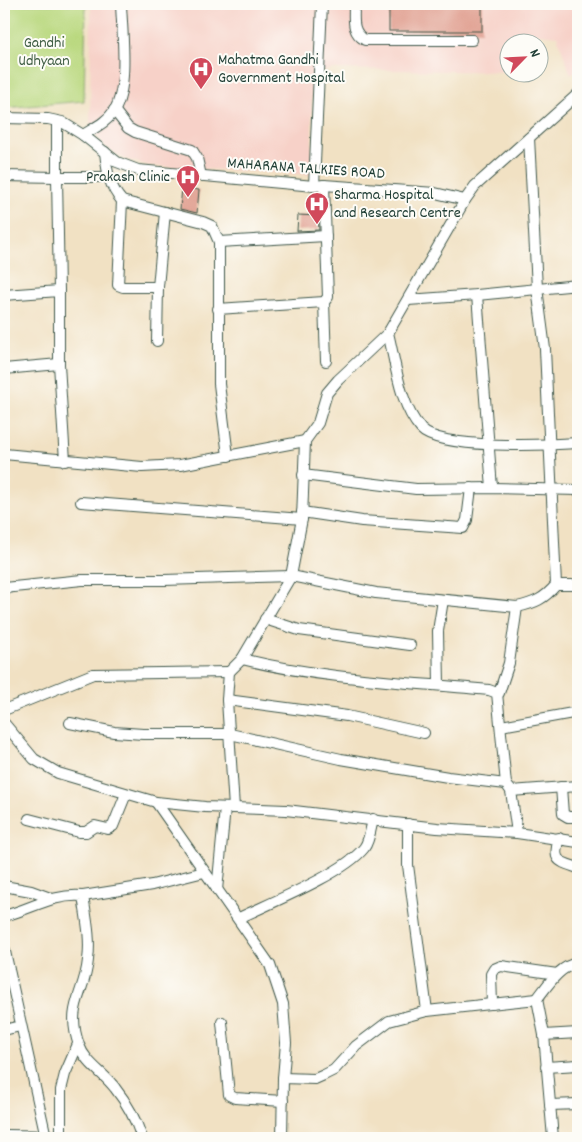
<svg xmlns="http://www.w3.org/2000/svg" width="582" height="1142" font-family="Dekko,sans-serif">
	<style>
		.built { fill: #f7d1c8 }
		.green { fill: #b9d87e; stroke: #6c8a59 }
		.building { fill: #df9a8a }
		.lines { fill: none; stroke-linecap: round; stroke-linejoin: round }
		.minor-casing { stroke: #3e5649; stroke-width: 12 }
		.minor { stroke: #fff; stroke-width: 10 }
		.labels { text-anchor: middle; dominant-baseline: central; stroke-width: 4; stroke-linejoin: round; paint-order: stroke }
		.park-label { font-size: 16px; fill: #3e5c43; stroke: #fdfcf7 }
		.poi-label { font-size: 16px; fill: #1f3d34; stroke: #fdfcf7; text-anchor: start }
		.street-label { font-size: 16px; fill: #1f3d34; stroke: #fdfcf7 }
	</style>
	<rect width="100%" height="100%" fill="#fdfcf7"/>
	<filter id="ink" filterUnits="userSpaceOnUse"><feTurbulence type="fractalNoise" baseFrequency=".02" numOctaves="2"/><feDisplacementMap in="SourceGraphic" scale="10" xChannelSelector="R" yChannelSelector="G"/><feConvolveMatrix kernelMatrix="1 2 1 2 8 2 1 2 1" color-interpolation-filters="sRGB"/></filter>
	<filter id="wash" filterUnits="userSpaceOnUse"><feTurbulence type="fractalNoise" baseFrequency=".0096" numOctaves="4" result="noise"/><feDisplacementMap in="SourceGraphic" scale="20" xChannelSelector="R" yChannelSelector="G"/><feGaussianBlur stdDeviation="1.12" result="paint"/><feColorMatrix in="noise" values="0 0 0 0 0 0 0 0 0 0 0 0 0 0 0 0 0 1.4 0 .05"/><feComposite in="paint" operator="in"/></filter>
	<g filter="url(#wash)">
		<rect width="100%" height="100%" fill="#f1e1c3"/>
		<polygon class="built" points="91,4 578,4 578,67 571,75 557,36 531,33 526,42 510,42 509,72 333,69 312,75 312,175 150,166 125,159 107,148 90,127"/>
		<polygon class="green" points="4,4 86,4 84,101 4,108"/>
		<g id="blocks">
			<g class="building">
				<rect x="389" y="4" width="93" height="27"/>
				<polygon points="182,188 199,190 197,213 180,209"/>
				<polygon points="298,215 318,216 319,230 297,231"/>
			</g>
		</g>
	</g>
	<g filter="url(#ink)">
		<use href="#blocks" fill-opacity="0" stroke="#3e5649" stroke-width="1"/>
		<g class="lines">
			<g class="minor-casing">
				<g id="minor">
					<path d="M 354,4 C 354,19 351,32 365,40 L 472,40"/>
					<polyline points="114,110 128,128 135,132 192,150 197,158 201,176"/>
					<polyline points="4,118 48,119 62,122 83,135 117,162 138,170 314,186 324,185 435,193 465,200 475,186 578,94"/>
					<path d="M 83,135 C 94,128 107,122 114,111 C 129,88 122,31 121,4"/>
					<polyline points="529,138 537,288 545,349 556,585 578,585"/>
					<path d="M 105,152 C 107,172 109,186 122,201 L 203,222 L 212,226 L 219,242 L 219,384 L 228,456"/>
					<polyline points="4,176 57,177 57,121"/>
					<polyline points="314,186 322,4"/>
					<polyline points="122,201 118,285 123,287 158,287"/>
					<polyline points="219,242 326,236"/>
					<polyline points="59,291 57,177 107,177"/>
					<polyline points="4,295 59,291 59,364 65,461"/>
					<polyline points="477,295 492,488"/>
					<polyline points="408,300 477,295 578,285"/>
					<polyline points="324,302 326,361"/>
					<polyline points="218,309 324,302 328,297 324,185"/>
					<path d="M 388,333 C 396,364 399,404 421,429 C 440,450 549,445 578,443"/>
					<polyline points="157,341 158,287 165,212"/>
					<polyline points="4,369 59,364"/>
					<polyline points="4,454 142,467 180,465 305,441"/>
					<polyline points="303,475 416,489 492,488 578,490"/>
					<polyline points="81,502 302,519"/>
					<polyline points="302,512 362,521 463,528 467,520 471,488"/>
					<path d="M 4,588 L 82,580 L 164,580 L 291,576 L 376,593 L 517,607 C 535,603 544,599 556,585"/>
					<polyline points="265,619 299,630 410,645"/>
					<path d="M 242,659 C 322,679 406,682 489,690 L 497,693 L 506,784 L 511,791 L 517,833"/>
					<polyline points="439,685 438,631 443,600"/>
					<polyline points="497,693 499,693 509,663 517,607"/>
					<polyline points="227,700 347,716 424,733"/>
					<polyline points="4,710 93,674 229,672"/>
					<polyline points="4,723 34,759 58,773 156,802 205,807 286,810 437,828 517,833 578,842"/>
					<polyline points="70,723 114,732 143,734 230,734 341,759 448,777 506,784"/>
					<polyline points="501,726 578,712"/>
					<polyline points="561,787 563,814 568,817 578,817"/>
					<polyline points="511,791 578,786"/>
					<polyline points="156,802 270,965 283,1004 286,1043 283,1078"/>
					<polyline points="234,808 227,700 229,672 242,659 291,576 302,519 305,441 318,423 327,393 338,380 388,333 465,200"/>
					<polyline points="29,819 79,832 86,832 95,826 108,829 113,826 126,794"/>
					<polyline points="408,824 408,865 427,1011 537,999 544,1035 578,1033"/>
					<path d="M 559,838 C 552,861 558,861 578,868"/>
					<polyline points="4,886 31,891 50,898"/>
					<polyline points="217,890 225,808"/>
					<polyline points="83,896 152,885 204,872"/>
					<path d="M 4,916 C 31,909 54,893 83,896 C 86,917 91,938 88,960 C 85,994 65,1006 79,1045 C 85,1063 104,1073 115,1088 C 127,1103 136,1120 142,1138"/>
					<path d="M 239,918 C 270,903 343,874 364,848 C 369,842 371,828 373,819"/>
					<polyline points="4,947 46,1137"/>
					<path d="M 537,999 C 548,985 559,966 578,963"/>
					<polyline points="492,1004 491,974 494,969 501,966 557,974"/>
					<polyline points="222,1022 229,1095 235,1098 283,1101"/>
					<polyline points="4,1030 20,1026"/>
					<polyline points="544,1035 553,1138"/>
					<polyline points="546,1067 578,1065"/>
					<polyline points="550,1105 578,1104"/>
					<polyline points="4,1135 61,1136 61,1090 65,1074 78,1044"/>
					<polyline points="282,1138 283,1078 315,1079 324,1075 334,1070 356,1046 389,1021 427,1011"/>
				</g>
			</g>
			<use href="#minor" class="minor"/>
		</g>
	</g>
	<defs>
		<g id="hospital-pin" transform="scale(1.25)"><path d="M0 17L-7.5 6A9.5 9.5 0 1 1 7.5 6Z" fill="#d1495b" stroke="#fdfcf7"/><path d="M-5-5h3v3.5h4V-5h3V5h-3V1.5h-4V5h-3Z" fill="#fff"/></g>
	</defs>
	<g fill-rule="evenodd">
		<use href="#hospital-pin" x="201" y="69"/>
		<use href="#hospital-pin" x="188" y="177"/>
		<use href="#hospital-pin" x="317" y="204"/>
	</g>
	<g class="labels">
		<g class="park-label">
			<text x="44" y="43">Gandhi<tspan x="44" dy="18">Udhyaan</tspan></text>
		</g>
		<g class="poi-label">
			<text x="218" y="60">Mahatma Gandhi<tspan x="218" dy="18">Government Hospital</tspan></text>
			<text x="170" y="177" text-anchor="end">Prakash Clinic</text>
			<text x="334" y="195">Sharma Hospital<tspan x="334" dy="18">and Research Centre</tspan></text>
		</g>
		<g class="street-label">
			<text transform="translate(306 169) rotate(4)">MAHARANA TALKIES ROAD</text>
		</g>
	</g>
	<rect width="582" height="1142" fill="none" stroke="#fdfcf7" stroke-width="20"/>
	<g transform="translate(524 58) rotate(66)"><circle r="24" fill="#fdfcf7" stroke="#a4b0a9"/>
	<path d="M0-4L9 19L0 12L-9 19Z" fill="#d1495b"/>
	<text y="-8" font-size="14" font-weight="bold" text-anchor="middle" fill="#1f3d34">N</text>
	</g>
</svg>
